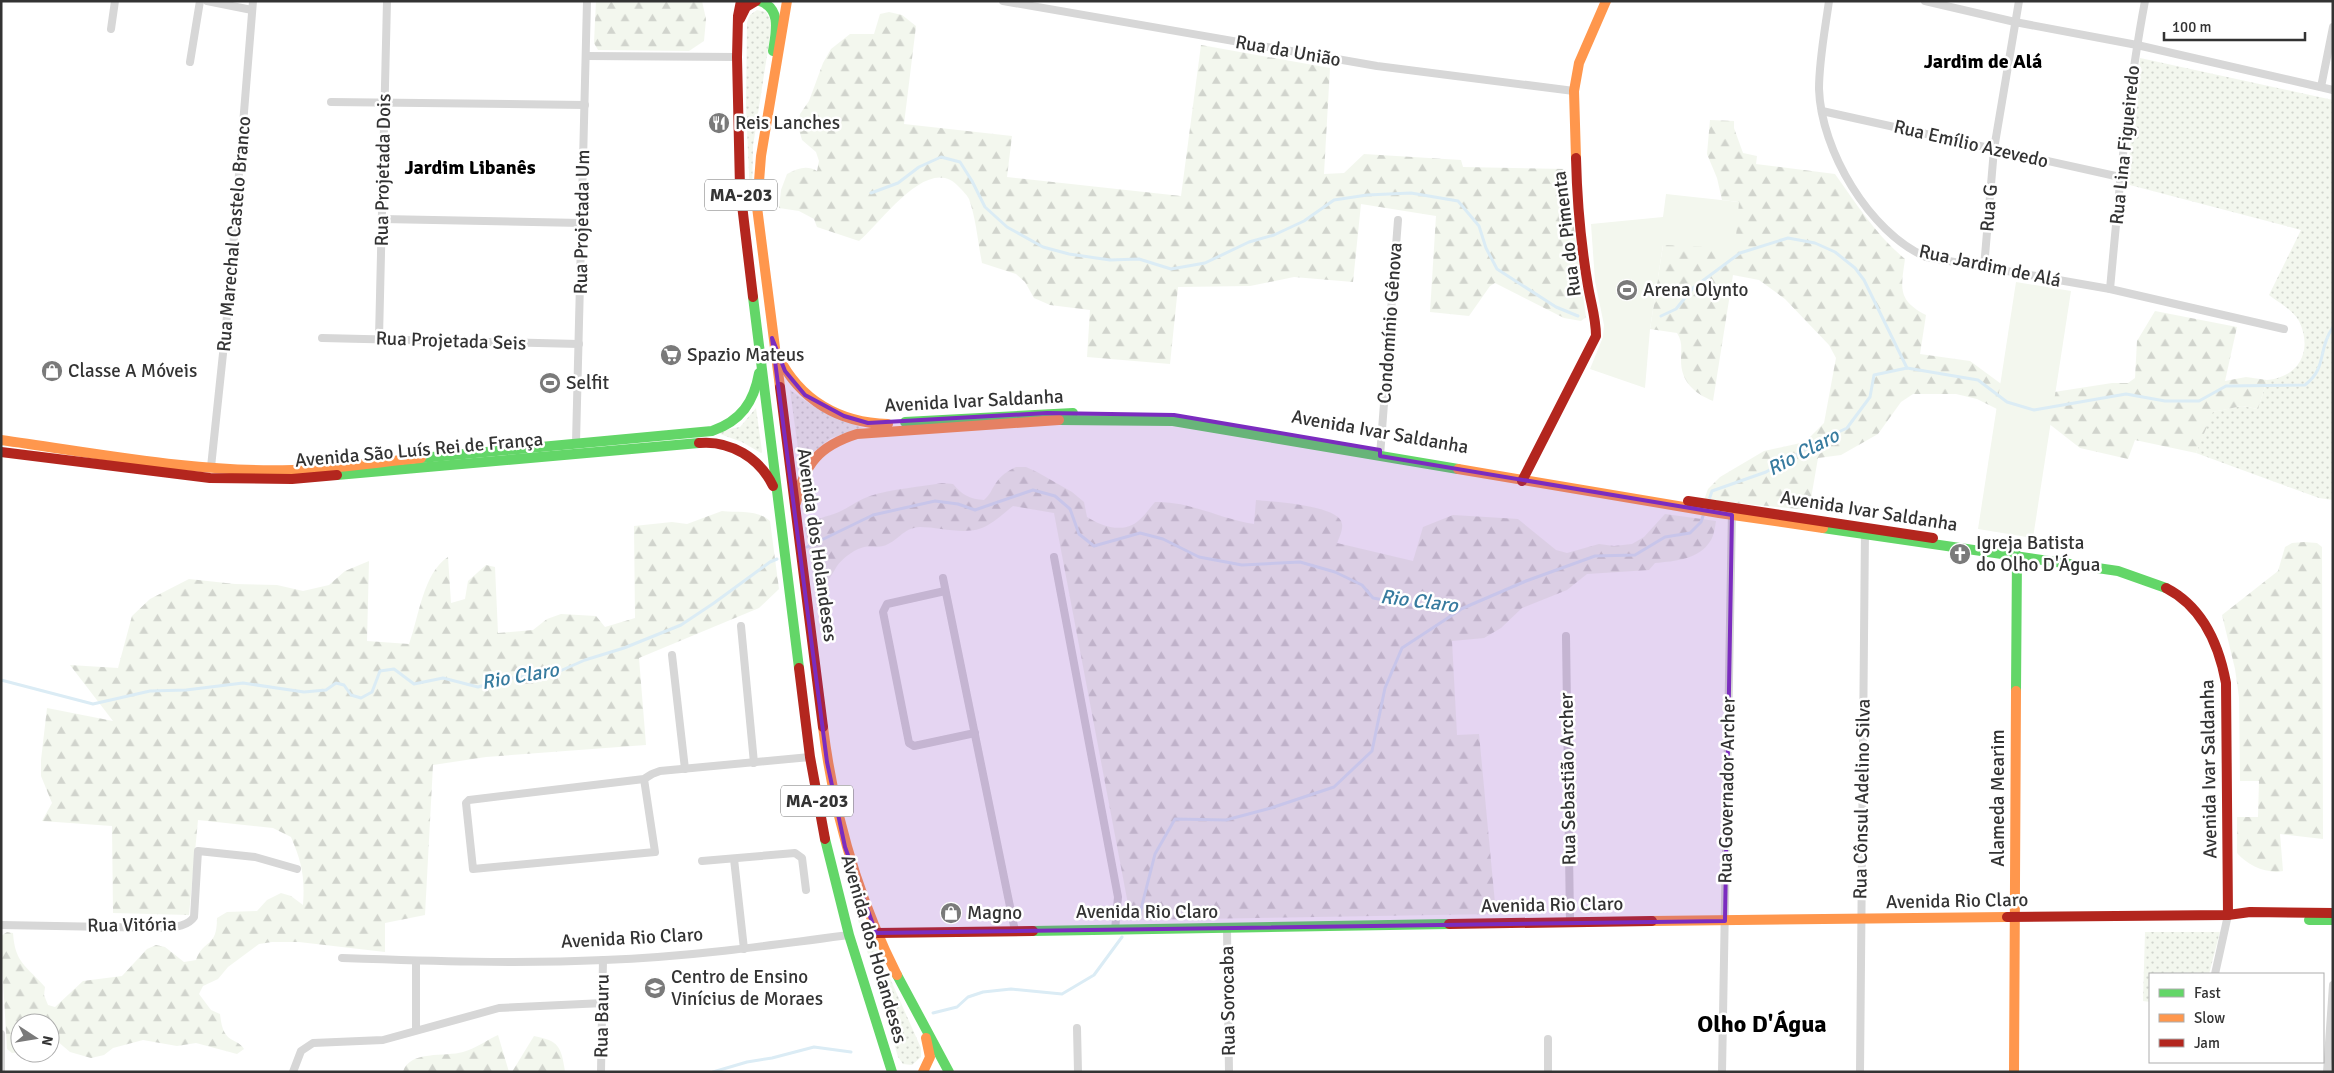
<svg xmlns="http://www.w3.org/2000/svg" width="2334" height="1073" font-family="Signika,sans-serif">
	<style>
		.grass { fill: url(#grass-dots) }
		.forest { fill: url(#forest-firs) }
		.pitch { fill: #f3f7ee }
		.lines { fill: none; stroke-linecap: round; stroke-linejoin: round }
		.stream { stroke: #dbecf5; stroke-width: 3 }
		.street { stroke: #d7d7d7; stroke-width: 8 }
		.fast { stroke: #63d668; stroke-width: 10 }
		.slow { stroke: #ff974d; stroke-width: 10 }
		.jam { stroke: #b3261e; stroke-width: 10 }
		.marked { fill: #7b2cbf; fill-opacity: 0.2; stroke: #7b2cbf; stroke-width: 4; stroke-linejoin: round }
		.labels { text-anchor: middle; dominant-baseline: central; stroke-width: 5; stroke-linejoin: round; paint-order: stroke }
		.shield { fill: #fff; stroke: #707070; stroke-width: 1 }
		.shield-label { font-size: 18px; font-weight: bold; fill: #333 }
		.street-label { font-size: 19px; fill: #333; stroke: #fff }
		.poi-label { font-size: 19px; fill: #333; stroke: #fff; text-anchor: start }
		.neighbourhood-label { font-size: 20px; font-weight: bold; fill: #000; stroke: #fff }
		.water-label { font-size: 20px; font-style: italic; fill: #377b9f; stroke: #fff }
		.district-label { font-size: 24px; font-weight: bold; fill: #000; stroke: #fff }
	</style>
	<defs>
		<pattern id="grass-dots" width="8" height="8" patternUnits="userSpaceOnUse" patternTransform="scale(1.25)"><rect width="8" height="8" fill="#f3f7ee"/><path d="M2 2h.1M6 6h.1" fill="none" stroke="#d1d4cd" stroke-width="1.8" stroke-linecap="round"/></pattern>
		<pattern id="forest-firs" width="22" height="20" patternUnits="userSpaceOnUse" patternTransform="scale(1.25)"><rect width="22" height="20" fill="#f3f7ee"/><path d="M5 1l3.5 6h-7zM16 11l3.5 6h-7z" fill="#d1d4cd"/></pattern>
	</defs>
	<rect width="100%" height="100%" fill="#fff"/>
	<g class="grass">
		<polygon points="757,10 766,12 772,23 753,146 752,196 750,195 746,107 747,22 750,15"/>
		<path d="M 2140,58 L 2333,100 L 2333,500 L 2319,498 L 2196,453 L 2212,412 L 2242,406 L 2258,409 L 2267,380 C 2300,377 2313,350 2299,321 C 2294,311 2278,302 2269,295 L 2301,230 L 2126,184 Z"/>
		<polygon points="790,390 813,406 863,428 831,438 800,463"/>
		<polygon points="756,408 762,451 761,453 742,442 720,434 720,431 740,427"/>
		<polygon points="840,858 844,866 860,911 921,1048 921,1057 912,1065 903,1064 898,1057"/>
		<polygon points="2145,932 2220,932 2209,974 2150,974 2150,1002 2143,1001"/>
	</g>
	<g class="forest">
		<polygon points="596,1 702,1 706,19 704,41 689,51 598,50 594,43"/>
		<path d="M 889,12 L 902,15 L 916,26 L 904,124 L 1012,136 L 1007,177 L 1181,196 L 1201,45 L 1330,68 L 1324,174 L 1344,173 L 1364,154 L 1461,160 L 1463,167 L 1566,169 L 1586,317 L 1581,321 L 1564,318 L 1495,283 L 1490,286 L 1469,316 L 1430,312 L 1436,216 L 1361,204 L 1353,282 L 1294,277 L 1250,286 L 1178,287 L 1170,364 L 1087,357 L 1090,310 L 1050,305 L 1034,298 L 1025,282 L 1016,274 L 982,263 C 978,243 976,218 969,199 C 967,195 962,190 959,187 C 929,152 881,223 859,241 L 817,227 L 814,219 L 799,211 L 779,208 L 781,190 L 787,174 C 798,168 807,165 817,171 L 819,161 L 816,152 L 802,140 L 798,126 L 800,114 L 809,101 L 823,63 L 831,49 L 850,34 L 874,34 L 880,14 Z"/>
		<path d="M 1710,120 L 1734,121 L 1734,128 L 1743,153 L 1757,156 L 1756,164 L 1835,174 C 1857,205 1876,235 1905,259 C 1901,288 1897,300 1926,315 L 1920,354 L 1970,361 L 2004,386 L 2035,395 L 2112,383 L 2128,383 L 2135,378 L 2137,341 L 2155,311 L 2237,327 L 2225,381 L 2246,377 L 2267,380 L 2258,409 L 2242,406 L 2213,412 L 2196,453 L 2135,440 L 2128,459 L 2080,448 L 2048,423 L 1999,410 L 1977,399 L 1956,394 L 1913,394 L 1901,402 L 1878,434 L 1841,455 L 1818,458 L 1809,510 L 1704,500 L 1708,489 L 1720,477 L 1764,451 L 1805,442 L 1824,423 L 1836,358 L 1829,345 L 1785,299 L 1759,280 L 1733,275 L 1713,401 C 1694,393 1681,382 1681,360 C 1681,350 1683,342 1677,333 L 1650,329 L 1663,245 L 1739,202 L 1722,200 L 1717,178 L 1707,154 Z"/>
		<path d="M 1016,467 L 1026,467 L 1037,472 L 1072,492 L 1084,502 L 1087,517 C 1099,525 1118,532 1132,525 C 1141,521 1149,509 1155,502 C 1190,501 1220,519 1254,524 L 1256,500 C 1273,502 1340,505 1342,524 C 1343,530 1339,538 1337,543 L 1413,561 L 1423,527 L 1453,515 L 1518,519 L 1556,550 L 1567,553 L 1599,544 L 1614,546 L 1632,544 L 1644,537 L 1665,514 L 1716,521 C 1715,527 1714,535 1711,540 C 1699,560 1675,561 1655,563 L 1649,570 L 1587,574 L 1567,590 L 1522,608 L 1501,628 L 1484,638 L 1452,641 L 1457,735 L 1479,734 L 1496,914 L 1131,920 L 1054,513 L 1013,506 C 1005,512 997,520 988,525 C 969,537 941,527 920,527 C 902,528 898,542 883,546 C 876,548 868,545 861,548 C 852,551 842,559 837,566 C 830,577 830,583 815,584 L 805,527 C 815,518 827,517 839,512 C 850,507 858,500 870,496 C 892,489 919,487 942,483 L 953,484 C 962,495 970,499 984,500 C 991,494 991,490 996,483 C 1001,475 1008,471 1016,467 Z"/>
		<path d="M 722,511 C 738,513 757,509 770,521 L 779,589 L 759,608 L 639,658 L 646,745 L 486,757 L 433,765 L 425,915 L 385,923 L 385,952 L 299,942 L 272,942 L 259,944 L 228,967 L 218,979 L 203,986 L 199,994 L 211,1010 L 220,1014 C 221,1022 222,1031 228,1037 C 234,1042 240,1042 244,1049 L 237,1054 L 196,1043 L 177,1046 L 143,1040 L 113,1048 L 104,1055 L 91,1058 L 70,1052 L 50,1035 L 50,1023 L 20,1023 L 20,1052 L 12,1053 L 7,1049 L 1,946 L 1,936 L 7,932 L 13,933 C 15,964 27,966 45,987 L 44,995 L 48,1005 L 55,1007 L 83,981 L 122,976 L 147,949 L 156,945 L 165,947 L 184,962 L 196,960 C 204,938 217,949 217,918 L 227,912 L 257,911 L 267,900 L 281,893 L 291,896 L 303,905 C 305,877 302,863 291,837 L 273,828 L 198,820 L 189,915 L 113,913 L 112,826 L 42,821 L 52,803 L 41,776 L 41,760 L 47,708 L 113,721 L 70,665 L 118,668 L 132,616 L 150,599 L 189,579 L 235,584 L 277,585 L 303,591 L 329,585 L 345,571 L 369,561 L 367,641 L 409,644 C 419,617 423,573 448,557 L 451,603 L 465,599 L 468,581 L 486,565 L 495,567 L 498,633 L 533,630 L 547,619 L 561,614 L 596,616 L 605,627 L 635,618 L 634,526 L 672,522 L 687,524 Z"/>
		<path d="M 2304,542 L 2317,543 L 2322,547 L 2323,839 L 2280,834 L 2283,871 C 2267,874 2248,866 2237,853 L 2237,817 L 2258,817 L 2259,781 L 2240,781 L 2239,697 L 2235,669 L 2222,615 L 2278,571 L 2285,547 L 2292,543 Z"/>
		<path d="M 498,1035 L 509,1072 L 403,1072 C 409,1050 446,1057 463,1052 C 475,1049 487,1040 498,1035 Z"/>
		<path d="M 534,1036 C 559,1041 561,1046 565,1072 L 512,1072 Z"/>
	</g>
	<g class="pitch">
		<polygon points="1666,194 1739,202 1735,248 1663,245 1650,329 1645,388 1590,369 1603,337 1604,325 1595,281 1591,224 1663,217"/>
		<polygon points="2016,282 2071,291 2033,538 1978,529"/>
	</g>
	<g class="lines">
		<g class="stream">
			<polyline points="871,193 898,183 919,167 941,157 960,162 972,181 985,207 1007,227 1043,247 1069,254 1110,260 1139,259 1171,269 1205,263 1249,242 1274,235 1304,221 1334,200 1367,195 1411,193 1458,201 1479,226 1486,248 1497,269 1556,307 1578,316"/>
			<polyline points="1661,316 1676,309 1693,288 1740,253 1788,238 1815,243 1835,252 1855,268 1864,280 1907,368"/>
			<path d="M 1708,503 L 1712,491 L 1766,472 L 1822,440 L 1847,428 L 1870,397 L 1874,375 L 1907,368 L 1978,380 L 2007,402 L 2034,410 L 2126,394 L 2165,401 L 2199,401 L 2226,386 L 2305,385 C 2328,367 2317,350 2333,327"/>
			<polyline points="807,547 873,515 935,501 958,504 975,510 1033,490 1055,496 1070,509 1079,534 1094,546 1140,533 1163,539 1199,557 1242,565 1300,562 1335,572 1362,585 1373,598 1411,605 1461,609 1526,581 1595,556 1635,555 1665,537 1690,533 1701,522 1704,513"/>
			<polyline points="1,680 93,704 150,691 186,690 243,683 304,692 326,690 336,683 344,685 351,695 361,698 372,692 380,671 394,669 414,684 443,678 478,687 506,679 560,671 585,660 624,648 681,625 714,603 770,562 777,559"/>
			<polyline points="1139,917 1155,854 1175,819 1226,820 1271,808 1334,787 1372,751 1385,688 1402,648 1460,610"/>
			<polyline points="933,1013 957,1007 968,997 983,992 1011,989 1062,994 1094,975 1122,937"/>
			<polyline points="713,1072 747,1062 772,1058 814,1047 851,1052"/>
		</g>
		<g class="street">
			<polyline points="207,1 252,10"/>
			<polyline points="1003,1 1377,66 1574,91"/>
			<path d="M 1829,1 C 1825,30 1819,60 1819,89 C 1821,150 1869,232 1926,257 L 2110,289 L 2284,329"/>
			<polyline points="1925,1 2015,22 2137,45 2333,90"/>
			<polyline points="111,29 115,1"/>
			<polyline points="586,56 737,57"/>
			<polyline points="190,62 200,1"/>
			<polyline points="2321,87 2333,27"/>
			<polyline points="331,102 585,105"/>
			<polyline points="1822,111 2120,177"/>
			<polyline points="382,219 582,223"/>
			<polyline points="1984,268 1994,149 2019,1"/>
			<path d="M 2110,289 C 2119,193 2127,96 2145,1"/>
			<polyline points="322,338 579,344"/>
			<polyline points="379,338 387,1"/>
			<polyline points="576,443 587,1"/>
			<polyline points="1380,456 1398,220"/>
			<polyline points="211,467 229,297 253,1"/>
			<polyline points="1054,557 1118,897 1115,930"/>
			<polyline points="943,578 1015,931"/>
			<polyline points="945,591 887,604 883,612 909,743 914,746 975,733"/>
			<polyline points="741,626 754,763"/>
			<polyline points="1566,636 1570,922"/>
			<polyline points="672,655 685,769"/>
			<polyline points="644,779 655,852 473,869 466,803 469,800 644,779 652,774 660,771 810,757"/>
			<polyline points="734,859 744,949"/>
			<polyline points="702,861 795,853 802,858 806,890"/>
			<path d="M 1,925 L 165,928 C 175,927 188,926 194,917 L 198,851 L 255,857 L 297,869"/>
			<polyline points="1227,929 1229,1072"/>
			<path d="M 342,958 C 429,961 517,964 604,960 C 686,957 767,946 849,935"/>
			<polyline points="416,961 416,1030"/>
			<polyline points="2215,974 2228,915"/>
			<polyline points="1077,1028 1078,1072"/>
			<polyline points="1,1034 1,1072"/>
			<polyline points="293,1072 301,1051 313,1043 383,1040 499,1008 604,1003"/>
			<polyline points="601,1072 603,960"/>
			<polyline points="1548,1072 1548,1039"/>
			<polyline points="1722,1072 1732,510"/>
			<polyline points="1860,1072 1865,529"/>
			<polyline points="2327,1072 2333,985"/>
		</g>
		<g class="fast">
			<path d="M 760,1 C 782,9 776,32 773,51"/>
			<polyline points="753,297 799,668"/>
			<polyline points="1059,420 1173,421 1458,469"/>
			<polyline points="905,422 1073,413"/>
			<path d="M 421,458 L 712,431 C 741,421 754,402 759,373"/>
			<polyline points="337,475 699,443"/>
			<polyline points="1823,528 2118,571 2166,588"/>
			<polyline points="2016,691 2017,555"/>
			<polyline points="825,839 849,935 892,1072"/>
			<polyline points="2309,920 2333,920"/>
			<polyline points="1033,931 1449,924"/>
			<polyline points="897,975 949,1072"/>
		</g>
		<g class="slow">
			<polyline points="1576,158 1574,91 1579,63 1606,1"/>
			<path d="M 778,356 C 800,400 839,423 888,424"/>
			<polyline points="780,387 757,207 761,156 787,1"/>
			<path d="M 1,440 C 96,453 196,473 292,470 C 335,469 378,462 421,458"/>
			<polyline points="1458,469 1719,513 1823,528"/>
			<path d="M 796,503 C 804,464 819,446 857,434 L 1059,420"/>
			<path d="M 823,727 C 834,815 857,896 897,975"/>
			<polyline points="1652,921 2007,917"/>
			<polyline points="923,1072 930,1057 926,1038"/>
			<polyline points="2014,1072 2016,691"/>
		</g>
		<g class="jam">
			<polyline points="741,1 738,16 737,57 740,188 753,297"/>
			<polyline points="740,19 746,7 756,1"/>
			<polyline points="780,387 823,727"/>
			<path d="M 699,443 C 730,440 760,458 773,486"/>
			<polyline points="1,452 210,478 292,479 337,475"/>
			<path d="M 1522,481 L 1596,336 C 1596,318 1591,304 1588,286 C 1581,245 1577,200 1576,158"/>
			<polyline points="1688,501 1933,538"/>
			<path d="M 2166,588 C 2203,607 2219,645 2226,683 L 2228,915"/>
			<polyline points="799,668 810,757 825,839"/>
			<polyline points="2007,917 2228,915 2250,912 2333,913"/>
			<polyline points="1449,924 1652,921"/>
			<polyline points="876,933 1033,931"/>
		</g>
	</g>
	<path class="marked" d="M 772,338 L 785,371 L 805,395 L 844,416 L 868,423 L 1047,413 L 1174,415 L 1380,450 L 1380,456 L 1732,515 L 1725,921 L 876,933 L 845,847 L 827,762 Z"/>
	<defs>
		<g id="restaurant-disc" transform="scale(1.125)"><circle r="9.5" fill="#7a7a7a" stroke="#fff"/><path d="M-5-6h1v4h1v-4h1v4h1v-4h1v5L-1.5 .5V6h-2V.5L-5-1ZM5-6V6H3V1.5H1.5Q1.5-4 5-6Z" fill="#fff"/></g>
		<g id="stadium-disc" transform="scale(1.125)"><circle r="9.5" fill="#7a7a7a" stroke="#fff"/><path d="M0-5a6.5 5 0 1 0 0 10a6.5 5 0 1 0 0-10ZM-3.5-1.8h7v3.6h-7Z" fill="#fff"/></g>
		<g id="supermarket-disc" transform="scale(1.125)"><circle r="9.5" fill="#7a7a7a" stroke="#fff"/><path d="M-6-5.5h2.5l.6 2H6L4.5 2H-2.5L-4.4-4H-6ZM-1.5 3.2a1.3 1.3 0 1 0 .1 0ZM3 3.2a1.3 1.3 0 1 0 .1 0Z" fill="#fff"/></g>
		<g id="shop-disc" transform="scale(1.125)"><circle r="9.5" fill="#7a7a7a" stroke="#fff"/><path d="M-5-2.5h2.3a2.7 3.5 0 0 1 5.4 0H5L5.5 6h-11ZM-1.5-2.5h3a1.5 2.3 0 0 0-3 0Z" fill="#fff"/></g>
		<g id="church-disc" transform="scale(1.125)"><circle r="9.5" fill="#7a7a7a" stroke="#fff"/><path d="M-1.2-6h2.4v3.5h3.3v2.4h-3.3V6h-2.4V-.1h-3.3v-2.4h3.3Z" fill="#fff"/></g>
		<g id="school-disc" transform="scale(1.125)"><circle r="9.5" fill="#7a7a7a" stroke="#fff"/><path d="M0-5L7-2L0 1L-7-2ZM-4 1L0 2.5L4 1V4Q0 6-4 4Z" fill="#fff"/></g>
	</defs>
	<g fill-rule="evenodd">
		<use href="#restaurant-disc" x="719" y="123"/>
		<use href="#stadium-disc" x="1627" y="290"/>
		<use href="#supermarket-disc" x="671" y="355"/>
		<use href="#shop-disc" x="52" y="371"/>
		<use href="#stadium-disc" x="550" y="383"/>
		<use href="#church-disc" x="1960" y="554"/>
		<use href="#shop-disc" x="951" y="913"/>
		<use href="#school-disc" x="655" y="988"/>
	</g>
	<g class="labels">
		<g class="shield">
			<rect x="705" y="179.5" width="72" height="31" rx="4"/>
			<rect x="781" y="785.5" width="72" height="31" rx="4"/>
		</g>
		<g class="shield-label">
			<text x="741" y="195">MA-203</text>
			<text x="817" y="801">MA-203</text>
		</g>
		<g class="street-label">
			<text transform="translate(1288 51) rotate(10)">Rua da União</text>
			<text transform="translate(1971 144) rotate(13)">Rua Emílio Azevedo</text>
			<text transform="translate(2125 145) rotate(-84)">Rua Lina Figueiredo</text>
			<text transform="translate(383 170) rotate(-89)">Rua Projetada Dois</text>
			<text transform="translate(1989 208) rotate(-85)">Rua G</text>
			<text transform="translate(582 222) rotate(-89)">Rua Projetada Um</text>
			<text transform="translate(234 234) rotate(-85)">Rua Marechal Castelo Branco</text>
			<text transform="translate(1567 234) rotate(-97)">Rua do Pimenta</text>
			<text transform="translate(1990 266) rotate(12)">Rua Jardim de Alá</text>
			<text transform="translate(1390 323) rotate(-86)">Condomínio Gênova</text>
			<text transform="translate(451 341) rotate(2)">Rua Projetada Seis</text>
			<text transform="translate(974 401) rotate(-3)">Avenida Ivar Saldanha</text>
			<text transform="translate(1380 432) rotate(10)">Avenida Ivar Saldanha</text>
			<text transform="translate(419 450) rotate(-5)">Avenida São Luís Rei de França</text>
			<text transform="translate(1869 511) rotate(9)">Avenida Ivar Saldanha</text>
			<text transform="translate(817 545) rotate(82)">Avenida dos Holandeses</text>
			<text transform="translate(2209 769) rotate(-91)">Avenida Ivar Saldanha</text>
			<text transform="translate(1568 779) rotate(-91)">Rua Sebastião Archer</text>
			<text transform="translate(1727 790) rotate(-89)">Rua Governador Archer</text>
			<text transform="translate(1998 798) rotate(-90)">Alameda Mearim</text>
			<text transform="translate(1862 799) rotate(-89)">Rua Cônsul Adelino Silva</text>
			<text transform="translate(1957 901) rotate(-1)">Avenida Rio Claro</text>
			<text transform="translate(1552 905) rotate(-1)">Avenida Rio Claro</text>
			<text x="1147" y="912">Avenida Rio Claro</text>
			<text transform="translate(132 925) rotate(-1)">Rua Vitória</text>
			<text transform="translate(632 938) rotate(-3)">Avenida Rio Claro</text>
			<text transform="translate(874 949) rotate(74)">Avenida dos Holandeses</text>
			<text transform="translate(1228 1001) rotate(-91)">Rua Sorocaba</text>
			<text transform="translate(602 1016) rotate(-89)">Rua Bauru</text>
		</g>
		<g class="poi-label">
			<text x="735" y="123">Reis Lanches</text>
			<text x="1643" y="290">Arena Olynto</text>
			<text x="687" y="355">Spazio Mateus</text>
			<text x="68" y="371">Classe A Móveis</text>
			<text x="566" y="383">Selfit</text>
			<text x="1976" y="543">Igreja Batista<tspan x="1976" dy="22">do Olho D'Água</tspan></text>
			<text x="967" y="913">Magno</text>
			<text x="671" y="977">Centro de Ensino<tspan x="671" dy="22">Vinícius de Moraes</tspan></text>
		</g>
		<g class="neighbourhood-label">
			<text x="1983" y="61">Jardim de Alá</text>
			<text x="470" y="167">Jardim Libanês</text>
		</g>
		<g class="water-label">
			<text transform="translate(1803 452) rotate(-28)">Rio Claro</text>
			<text transform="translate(1419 601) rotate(7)">Rio Claro</text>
			<text transform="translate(520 676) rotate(-10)">Rio Claro</text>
		</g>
		<g class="district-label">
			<text x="1762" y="1024">Olho D'Água</text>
		</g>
	</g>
	<rect width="2334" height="1073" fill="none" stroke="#333333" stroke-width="5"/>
	<rect x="2149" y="973" width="175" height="90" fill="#ffffff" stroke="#adadad"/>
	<rect x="2159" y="989" width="25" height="8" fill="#63d668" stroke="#adadad"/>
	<text x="2194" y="998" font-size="15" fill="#333333">Fast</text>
	<rect x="2159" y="1014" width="25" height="8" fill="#ff974d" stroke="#adadad"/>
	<text x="2194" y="1023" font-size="15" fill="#333333">Slow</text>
	<rect x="2159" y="1039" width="25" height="8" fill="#b3261e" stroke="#adadad"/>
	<text x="2194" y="1048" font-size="15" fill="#333333">Jam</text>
	<g transform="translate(35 1038) rotate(102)"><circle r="24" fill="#ffffff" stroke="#adadad"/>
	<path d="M0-4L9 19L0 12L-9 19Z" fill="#7a7a7a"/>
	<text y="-8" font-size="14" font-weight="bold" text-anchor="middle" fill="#333333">N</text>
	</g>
	<path d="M2164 32v8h141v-8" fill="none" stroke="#333333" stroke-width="2.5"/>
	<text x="2172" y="32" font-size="15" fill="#333333" stroke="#ffffff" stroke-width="4" paint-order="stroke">100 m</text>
</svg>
